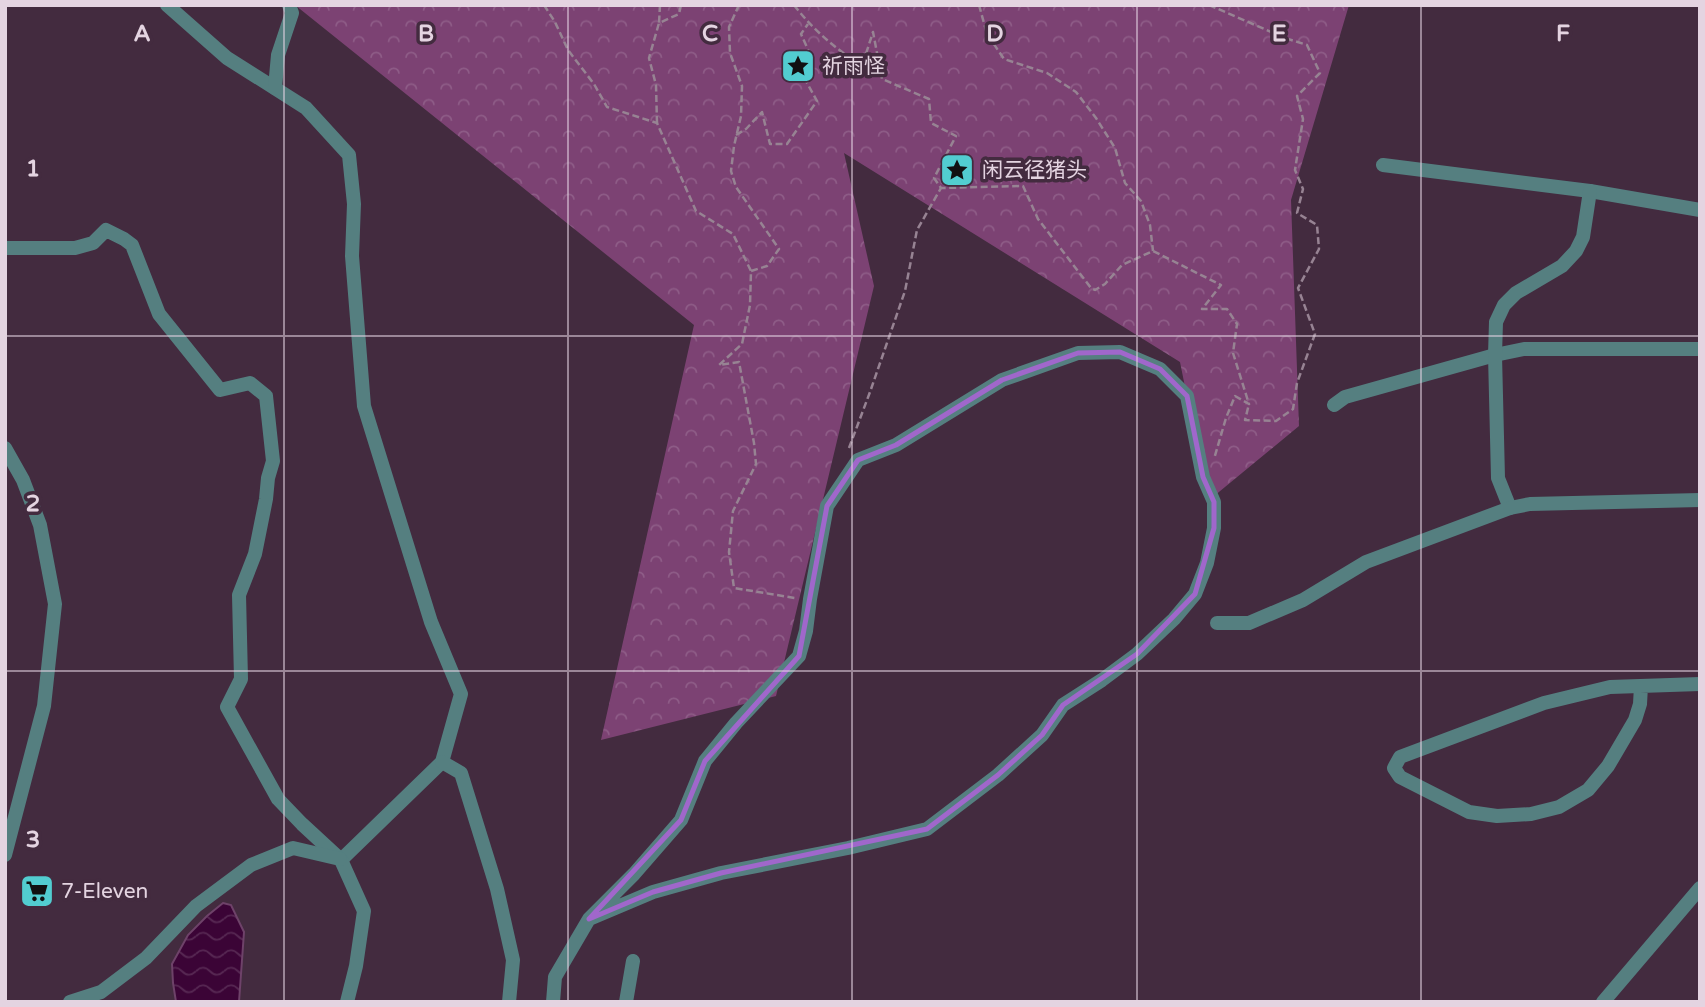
<svg xmlns="http://www.w3.org/2000/svg" width="1705" height="1007" font-family="'Varela Round','Noto Sans SC',sans-serif">
	<style>
		.forest { fill: url(#forest-crowns) }
		.water { fill: url(#water-waves); stroke: #6e4269; stroke-width: 2 }
		.lines { fill: none; stroke-linecap: round; stroke-linejoin: round }
		.path { stroke: #978393; stroke-width: 2.5; stroke-dasharray: 7 3.5; stroke-linecap: butt }
		.street { stroke: #557f80; stroke-width: 14 }
		.marked { fill: none; stroke: #a067cb; stroke-width: 5; stroke-linejoin: round }
		.grid { fill: none; stroke: #e4d4e1; stroke-width: 2; stroke-opacity: 0.55 }
		.labels { text-anchor: middle; dominant-baseline: central; stroke-width: 7; stroke-linejoin: round; paint-order: stroke }
		.poi-label { font-size: 21px; fill: #e4d4e1; stroke: #432b3f; text-anchor: start }
		.grid-label { font-size: 23px; text-anchor: middle; font-weight: bold; fill: #e4d4e1; stroke: #432b3f; stroke-width: 7; stroke-linejoin: round; paint-order: stroke }
	</style>
	<defs>
		<pattern id="forest-crowns" width="20" height="18" patternUnits="userSpaceOnUse" patternTransform="scale(1.75)"><rect width="20" height="18" fill="#7c4273"/><path d="M2 6a3 3 0 1 1 6 0M12 15a3 3 0 1 1 6 0" fill="none" stroke="#8e5c87"/></pattern>
		<pattern id="water-waves" width="16" height="10" patternUnits="userSpaceOnUse" patternTransform="scale(1.75)"><rect width="16" height="10" fill="#3b0436"/><path d="M0 5q4-4 8 0t8 0" fill="none" stroke="#572853"/></pattern>
	</defs>
	<rect width="100%" height="100%" fill="#432b3f"/>
	<polygon class="forest" points="295,5 1349,5 1291,200 1299,426 1208,501 1180,362 844,153 874,286 776,696 601,740 694,325"/>
	<polygon class="water" points="223,903 231,905 244,932 239,1002 176,1002 173,983 172,964 188,935 207,916"/>
	<g class="lines">
		<g class="path">
			<polyline points="544,5 555,22 568,50 594,84 607,107 657,123 696,211 733,234 751,271 750,305 742,344 719,365 739,362 754,443 756,464 733,511 729,552 734,588 795,598"/>
			<polyline points="660,5 659,23 679,14 681,5"/>
			<polyline points="739,5 729,27 730,53 742,86 741,116 734,146 731,171 736,187 779,249 767,266 751,271"/>
			<path d="M 794,5 C 813,30 836,49 862,66 L 873,32 L 882,79 L 929,99 L 931,123 L 956,136 L 934,178 L 941,188 L 1023,186 L 1038,219 L 1091,288 L 1095,290 L 1105,284 L 1122,265 L 1153,251 L 1221,285 L 1202,309 L 1227,309 L 1237,324 L 1233,353 L 1249,404 L 1235,396 L 1226,418 L 1214,459"/>
			<polyline points="979,5 987,34 1004,59 1047,73 1076,92 1096,118 1115,148 1125,183 1141,201 1150,225 1153,251"/>
			<polyline points="1209,5 1285,38 1307,45 1320,73 1297,96 1303,119 1295,170 1303,189 1297,213 1317,225 1319,249 1298,288 1315,334 1297,383 1293,409 1276,421 1245,420 1249,404"/>
			<polyline points="657,123 656,85 649,58 659,23"/>
			<polyline points="736,135 746,129 762,112 770,144 787,144 817,101 801,72 810,54 801,34 808,24"/>
			<polyline points="849,448 870,392 905,291 917,230 941,188"/>
		</g>
		<g class="street">
			<polyline points="167,5 227,58 306,108 349,155 354,204 352,256 364,406 431,622 461,694 442,762 341,860"/>
			<polyline points="275,88 278,55 292,13 289,5"/>
			<polyline points="1383,165 1590,191 1700,210"/>
			<polyline points="5,248 75,248 93,243 106,230 124,239 132,245 159,314 220,390 250,383 266,396 273,461 268,478 266,499 255,554 239,595 241,679 227,707 278,799 302,824 341,860 364,911 356,966 347,1002"/>
			<polyline points="1334,405 1345,397 1495,355 1524,349 1700,349"/>
			<polyline points="5,448 23,480 40,525 55,604 44,706 5,855"/>
			<polyline points="1510,508 1498,478 1495,355 1496,322 1504,305 1516,293 1562,266 1576,251 1583,237 1590,191"/>
			<polyline points="1217,623 1249,623 1303,600 1366,562 1510,508 1530,504 1700,500"/>
			<polyline points="1641,686 1640,704 1635,720 1608,766 1588,790 1559,807 1531,814 1497,816 1469,812 1400,777 1394,768 1400,757 1544,703 1610,687 1700,684"/>
			<polyline points="442,762 461,773 497,889 513,960 509,1002"/>
			<polyline points="70,1002 101,992 146,958 196,906 251,865 293,848 340,859"/>
			<polyline points="553,1002 555,977 589,919 634,874 681,820 705,761 736,723 799,656 806,631 810,599 827,506 858,460 896,445 1002,380 1078,353 1120,352 1160,369 1187,396 1203,477 1214,502 1214,528 1207,563 1195,594 1174,619 1137,654 1102,680 1063,705 1042,735 998,775 927,829 848,848 721,873 653,892 589,919"/>
			<polyline points="626,1002 633,961"/>
			<polyline points="1603,1002 1700,888"/>
		</g>
	</g>
	<path class="marked" d="M 1120,352 L 1160,369 L 1187,396 L 1203,477 L 1214,502 L 1214,528 L 1195,594 L 1137,654 L 1063,705 L 1042,735 L 998,775 L 927,829 L 721,873 L 653,892 L 589,919 L 681,820 L 705,761 L 799,656 L 827,506 L 858,460 L 896,445 L 1002,380 L 1078,353 Z"/>
	<path class="grid" d="M 284,5 L 284,1002M 568,5 L 568,1002M 852,5 L 852,1002M 1137,5 L 1137,1002M 1421,5 L 1421,1002M 5,336 L 1700,336M 5,671 L 1700,671"/>
	<defs>
		<g id="sight-square" transform="scale(1.75)"><rect x="-9" y="-9" width="18" height="18" rx="4" fill="#52cdd0" stroke="#432b3f"/><path d="M0-6L1.8-2.2L6-1.7L2.9 1.2L3.7 5.4L0 3.3L-3.7 5.4L-2.9 1.2L-6-1.7L-1.8-2.2Z" fill="#111"/></g>
		<g id="supermarket-square" transform="scale(1.75)"><rect x="-9" y="-9" width="18" height="18" rx="4" fill="#52cdd0" stroke="#432b3f"/><path d="M-6-5.5h2.5l.6 2H6L4.5 2H-2.5L-4.4-4H-6ZM-1.5 3.2a1.3 1.3 0 1 0 .1 0ZM3 3.2a1.3 1.3 0 1 0 .1 0Z" fill="#111"/></g>
	</defs>
	<g fill-rule="evenodd">
		<use href="#sight-square" x="798" y="66"/>
		<use href="#sight-square" x="957" y="170"/>
		<use href="#supermarket-square" x="37" y="891"/>
	</g>
	<g class="labels">
		<g class="poi-label">
			<text x="822" y="66">祈雨怪</text>
			<text x="982" y="170">闲云径猪头</text>
			<text x="61" y="891">7-Eleven</text>
		</g>
	</g>
	<g class="grid-label">
		<text x="142" y="41">A</text>
		<text x="426" y="41">B</text>
		<text x="710" y="41">C</text>
		<text x="995" y="41">D</text>
		<text x="1279" y="41">E</text>
		<text x="1563" y="41">F</text>
		<text x="33" y="176">1</text>
		<text x="33" y="511">2</text>
		<text x="33" y="847">3</text>
	</g>
	<rect width="1705" height="1007" fill="none" stroke="#e4d4e1" stroke-width="14"/>
</svg>
